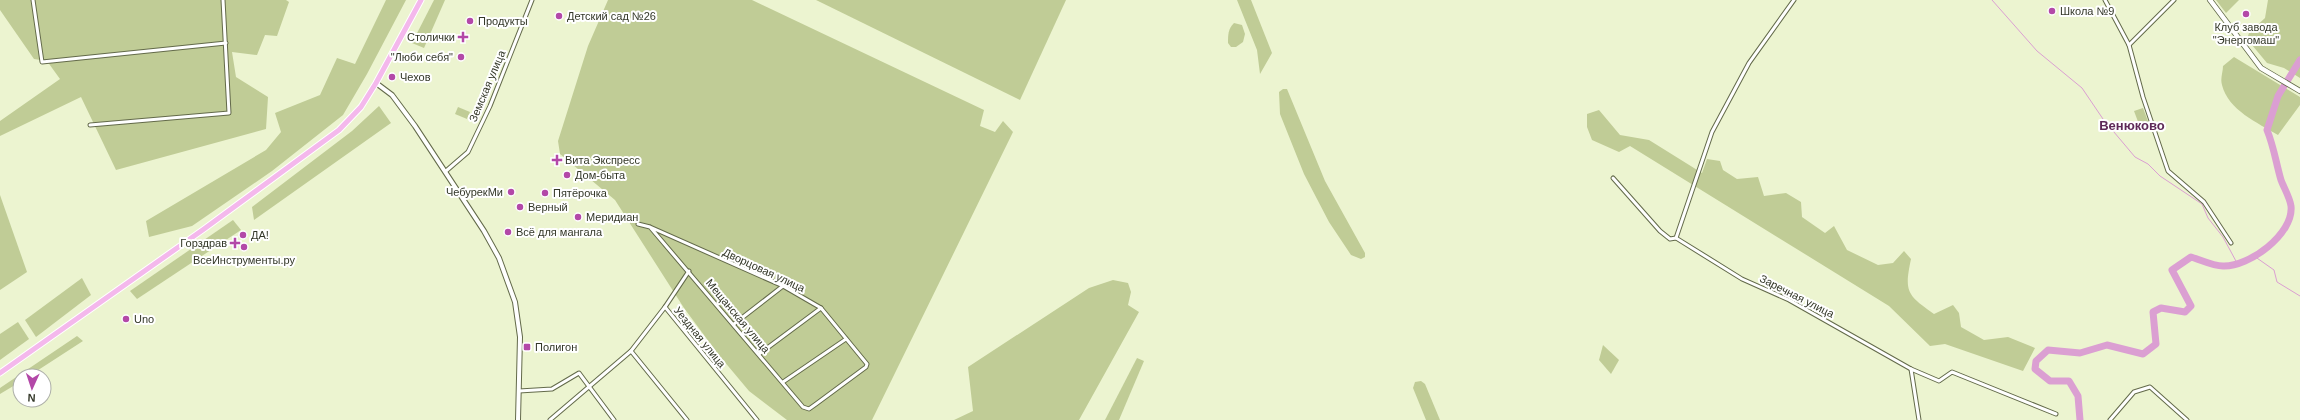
<svg xmlns="http://www.w3.org/2000/svg" width="2300" height="420" font-family="Arial,sans-serif">
	<style>
		.green { fill: #c0cc96 }
		.lines { fill: none; stroke-linecap: round; stroke-linejoin: round }
		.stream { stroke: #db9fd2; stroke-width: 1 }
		.river { stroke: #db9fd2; stroke-width: 7 }
		.minor-casing { stroke: #636a4a; stroke-width: 5 }
		.tertiary-casing { stroke: #636a4a; stroke-width: 6 }
		.secondary-casing { stroke: #636a4a; stroke-width: 6 }
		.primary-casing { stroke: #fff; stroke-width: 7 }
		.minor { stroke: #fff; stroke-width: 3 }
		.tertiary { stroke: #fff; stroke-width: 4 }
		.secondary { stroke: #fff; stroke-width: 4.5 }
		.primary { stroke: #f4b8ec; stroke-width: 5 }
		.poi-dot { fill: #b348a8; stroke: #fff; stroke-width: 1.5 }
		.labels { text-anchor: middle; dominant-baseline: central; stroke-width: 4; stroke-linejoin: round; paint-order: stroke }
		.poi-label { font-size: 11px; fill: #333728; stroke: #fff; text-anchor: start }
		.street-label { font-size: 11px; fill: #333728; stroke: #fff }
		.quarter-label { font-size: 13px; font-weight: bold; fill: #5e2a58; stroke: #fff }
	</style>
	<rect width="100%" height="100%" fill="#ecf4d0"/>
	<g class="green">
		<polygon points="0,0 286,0 289,2 277,36 265,35 257,55 232,52 236,77 268,97 266,129 116,170 81,97 0,136 0,121 60,79 47,61 34,59 0,10"/>
		<polygon points="386,0 406,0 367,74 343,115 272,171 192,226 149,237 146,221 266,150 281,132 275,113 320,95 337,58 355,64"/>
		<polygon points="434,0 445,0 424,48 412,43"/>
		<polygon points="608,0 752,0 984,110 980,126 995,132 1003,121 1013,132 872,420 787,420 749,391 718,354 684,308 615,200 560,154 558,141 588,46"/>
		<polygon points="816,0 1066,0 1020,100"/>
		<polygon points="1237,0 1251,0 1272,53 1260,74 1257,50"/>
		<polygon points="2216,0 2239,0 2226,13"/>
		<polygon points="2268,0 2300,0 2300,78 2284,68 2267,63 2247,39 2249,33 2265,18"/>
		<path d="M 1234,23 L 1242,25 L 1245,34 L 1243,42 L 1236,47 L 1231,47 L 1228,43 C 1228,35 1228,29 1234,23 Z"/>
		<path d="M 2234,57 L 2300,97 L 2300,105 L 2278,135 C 2258,123 2228,110 2222,85 C 2220,79 2223,72 2223,66 Z"/>
		<polygon points="1283,89 1287,89 1325,181 1365,253 1365,257 1361,259 1351,255 1329,222 1304,174 1280,114 1279,92"/>
		<polygon points="379,106 391,123 254,220 252,207 352,131"/>
		<polygon points="458,107 470,112 467,119 455,114"/>
		<polygon points="2143,108 2149,124 2140,127 2134,111"/>
		<path d="M 1599,110 L 1620,135 L 1649,140 L 1702,173 L 1707,159 L 1720,161 L 1723,170 L 1737,179 L 1758,177 L 1764,196 L 1786,193 L 1801,202 L 1802,217 L 1825,233 L 1834,226 L 1847,250 L 1878,265 L 1893,263 L 1904,251 L 1911,259 C 1904,292 1907,295 1934,314 L 1953,305 L 1959,313 L 1961,327 L 1984,340 L 2008,337 L 2035,348 L 2023,371 L 1945,344 L 1930,346 L 1889,306 L 1630,146 L 1619,152 L 1592,140 L 1587,127 L 1587,114 Z"/>
		<polygon points="0,195 27,272 0,290"/>
		<polygon points="233,220 241,230 137,299 130,291"/>
		<polygon points="82,278 91,295 36,337 25,320"/>
		<polygon points="1113,280 1128,283 1131,292 1128,305 1139,312 1079,420 954,420 973,411 968,367 1089,288"/>
		<polygon points="18,322 29,339 0,360 0,334"/>
		<polygon points="77,336 83,341 29,376 20,376 20,382 0,394 0,388"/>
		<polygon points="1603,345 1619,360 1611,374 1599,360"/>
		<polygon points="1137,358 1144,361 1119,420 1105,420"/>
		<polygon points="1421,381 1425,384 1440,420 1426,420 1413,388 1415,382"/>
	</g>
	<g class="lines">
		<g class="stream">
			<polyline points="1992,0 2037,51 2082,88 2103,119 2135,157 2148,164 2160,176 2202,204 2208,218 2223,237 2237,263"/>
			<polyline points="2254,256 2274,270 2277,282 2300,296"/>
		</g>
		<path class="river" d="M 2080,420 L 2078,396 L 2069,381 L 2050,381 L 2035,369 L 2036,361 L 2048,350 L 2080,353 L 2107,345 L 2143,354 L 2156,344 L 2153,312 L 2161,308 L 2185,312 L 2191,306 L 2172,270 L 2191,257 C 2201,260 2213,266 2223,266 C 2249,267 2294,234 2291,206 C 2290,198 2284,188 2281,180 C 2276,163 2274,147 2267,130 L 2278,96 L 2300,60"/>
		<g class="minor-casing">
			<g id="minor">
				<polyline points="33,0 42,62 226,43"/>
				<polyline points="1794,0 1749,63 1712,132 1676,238 1742,279 1789,300 1911,369 1939,381 1952,372 2056,414"/>
				<polyline points="2105,0 2129,45"/>
				<polyline points="2174,0 2129,45 2143,97 2168,171 2204,202 2231,243"/>
				<polyline points="90,125 229,113 223,0"/>
				<polyline points="446,171 468,152 490,106 532,0"/>
				<polyline points="1613,178 1660,231 1670,239 1676,238"/>
				<polyline points="638,224 650,227 783,286 821,308 867,364 866,367 816,404 809,409 803,407 650,227"/>
				<polyline points="665,307 689,271"/>
				<polyline points="734,324 783,286"/>
				<polyline points="631,351 687,420"/>
				<polyline points="759,354 821,308"/>
				<polyline points="1911,369 1919,420"/>
				<polyline points="783,382 846,339"/>
				<polyline points="519,391 552,389 579,373 614,420"/>
				<polyline points="550,420 631,351 665,307 757,420"/>
				<polyline points="2110,420 2134,392 2150,387 2187,420"/>
			</g>
		</g>
		<g class="tertiary-casing">
			<polyline id="tertiary" points="376,83 392,95 415,126 484,231 499,258 515,302 520,337 518,420"/>
		</g>
		<g class="secondary-casing">
			<polyline id="secondary" points="2210,0 2261,68 2300,91"/>
		</g>
		<g class="primary-casing">
			<polyline id="primary" points="0,373 204,229 339,130 361,107 376,83 421,0"/>
		</g>
		<use href="#minor" class="minor"/>
		<use href="#tertiary" class="tertiary"/>
		<use href="#secondary" class="secondary"/>
		<use href="#primary" class="primary"/>
	</g>
	<g class="poi-dot">
		<circle cx="2052" cy="11" r="4"/>
		<circle cx="2246" cy="14" r="4"/>
		<circle cx="559" cy="16" r="4"/>
		<circle cx="470" cy="21" r="4"/>
		<path d="M461 31h4v4h4v4h-4v4h-4v-4h-4v-4h4z"/>
		<circle cx="461" cy="57" r="4"/>
		<circle cx="392" cy="77" r="4"/>
		<path d="M555 154h4v4h4v4h-4v4h-4v-4h-4v-4h4z"/>
		<circle cx="567" cy="175" r="4"/>
		<circle cx="511" cy="192" r="4"/>
		<circle cx="545" cy="193" r="4"/>
		<circle cx="520" cy="207" r="4"/>
		<circle cx="578" cy="217" r="4"/>
		<circle cx="508" cy="232" r="4"/>
		<circle cx="243" cy="235" r="4"/>
		<path d="M233 237h4v4h4v4h-4v4h-4v-4h-4v-4h4z"/>
		<circle cx="244" cy="247" r="4"/>
		<circle cx="126" cy="319" r="4"/>
		<rect x="523" y="343" width="8" height="8" rx="2"/>
	</g>
	<g class="labels">
		<g class="poi-label">
			<text x="2060" y="11">Школа №9</text>
			<text x="567" y="16">Детский сад №26</text>
			<text x="478" y="21">Продукты</text>
			<text x="2246" y="27" text-anchor="middle">Клуб завода<tspan x="2246" dy="13">"Энергомаш"</tspan></text>
			<text x="455" y="37" text-anchor="end">Столички</text>
			<text x="453" y="57" text-anchor="end">"Люби себя"</text>
			<text x="400" y="77">Чехов</text>
			<text x="565" y="160">Вита Экспресс</text>
			<text x="575" y="175">Дом-быта</text>
			<text x="503" y="192" text-anchor="end">ЧебурекМи</text>
			<text x="553" y="193">Пятёрочка</text>
			<text x="528" y="207">Верный</text>
			<text x="586" y="217">Меридиан</text>
			<text x="516" y="232">Всё для мангала</text>
			<text x="251" y="235">ДА!</text>
			<text x="227" y="243" text-anchor="end">Горздрав</text>
			<text x="244" y="260" text-anchor="middle">ВсеИнструменты.ру</text>
			<text x="134" y="319">Uno</text>
			<text x="535" y="347">Полигон</text>
		</g>
		<g class="street-label">
			<text transform="translate(487 86) rotate(-67)">Земская улица</text>
			<text transform="translate(764 270) rotate(25)">Дворцовая улица</text>
			<text transform="translate(1797 296) rotate(27)">Заречная улица</text>
			<text transform="translate(738 316) rotate(50)">Мещанская улица</text>
			<text transform="translate(700 337) rotate(51)">Уездная улица</text>
		</g>
		<g class="quarter-label">
			<text x="2132" y="125">Венюково</text>
		</g>
	</g>
	<g transform="translate(32 388) rotate(183)"><circle r="19" fill="#ffffff" stroke="#adafa9"/>
	<path d="M0-3L7 15L0 10L-7 15Z" fill="#b348a8"/>
	<text y="-6" font-size="11" font-weight="bold" text-anchor="middle" fill="#333728">N</text>
	</g>
</svg>
